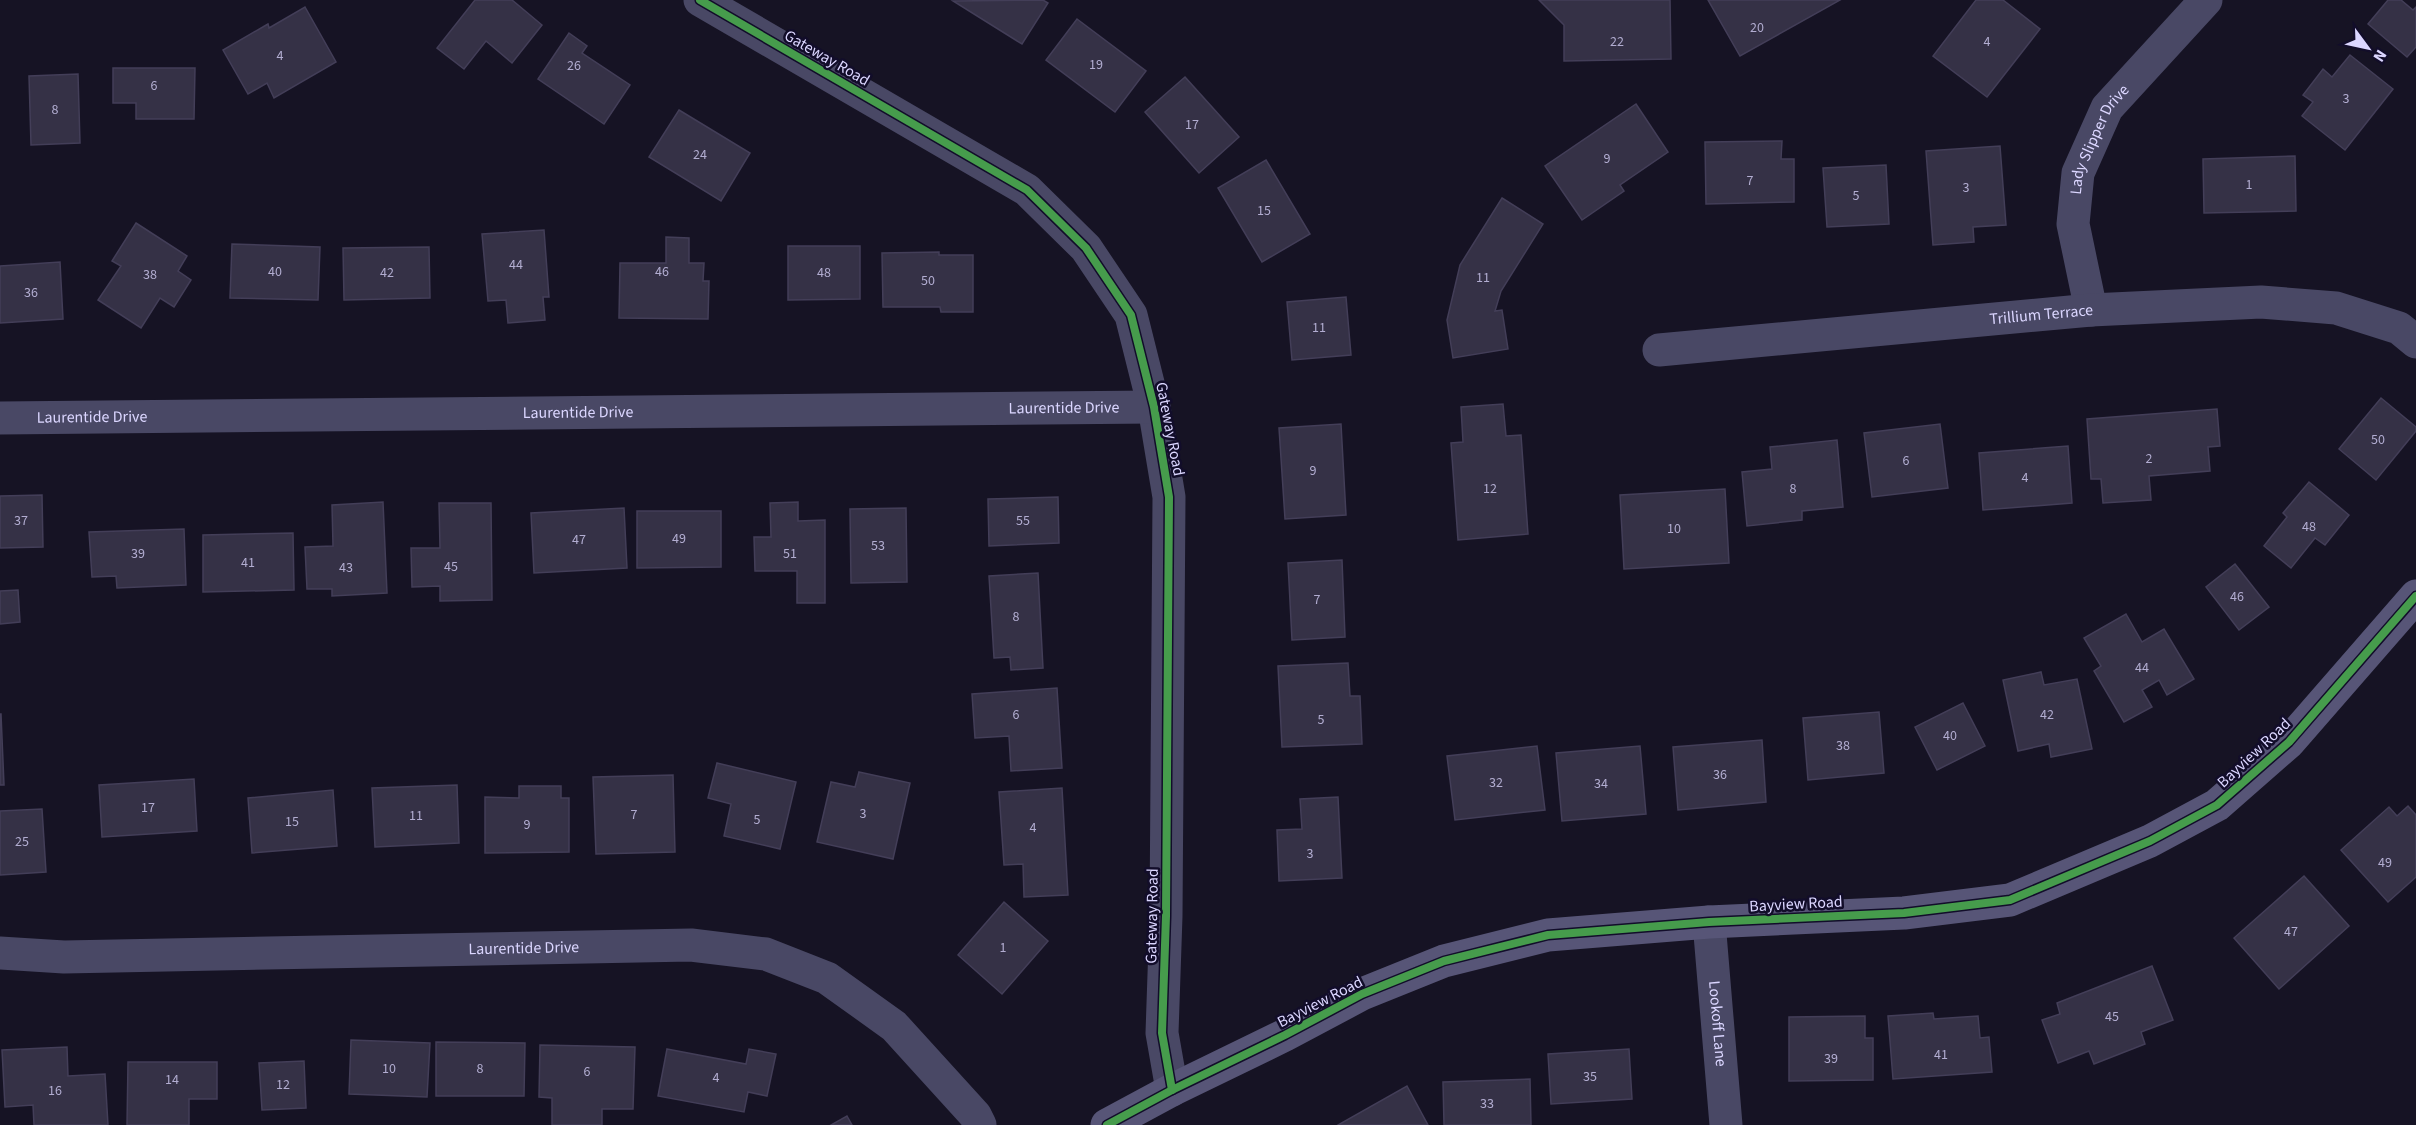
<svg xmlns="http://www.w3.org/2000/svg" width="2416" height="1125" font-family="'Source Sans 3',sans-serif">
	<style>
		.building { fill: #353146; stroke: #433e58; stroke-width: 1.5 }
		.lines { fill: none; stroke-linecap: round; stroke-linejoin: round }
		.street { stroke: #494865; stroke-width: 33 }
		.secondary { stroke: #575577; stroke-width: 33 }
		.cycleway-casing { stroke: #120d2a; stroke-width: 11 }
		.cycleway { stroke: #469c4c; stroke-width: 8 }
		.labels { text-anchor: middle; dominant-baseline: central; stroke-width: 5; stroke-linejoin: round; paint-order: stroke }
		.number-label { font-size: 14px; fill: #b2add1 }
		.street-label { font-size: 16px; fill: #dbd6ff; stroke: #120d2a }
	</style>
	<rect width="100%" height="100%" fill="#161324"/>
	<g class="building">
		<polygon points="475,0 512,0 542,25 512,63 486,41 464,69 437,48"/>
		<polygon points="1043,0 1048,3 1022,44 953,1"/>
		<polygon points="1539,0 1670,0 1671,59 1564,61 1564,25"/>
		<polygon points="1708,0 1840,0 1740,56"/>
		<polygon points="1976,0 2003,0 2040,29 1987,97 1933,56"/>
		<polygon points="2388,0 2401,0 2413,10 2416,7 2416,47 2407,57 2368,24"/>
		<polygon points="305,7 336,62 274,98 267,83 248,94 223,50 268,24 269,28"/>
		<polygon points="1077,19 1146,71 1115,112 1046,60"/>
		<polygon points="569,33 587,46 582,53 630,85 604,124 538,79"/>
		<polygon points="2350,55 2393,89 2345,150 2302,116 2313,102 2303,95 2323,69 2332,77"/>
		<polygon points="113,68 195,68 194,119 136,119 136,103 113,103"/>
		<polygon points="78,74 80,143 31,145 29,76"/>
		<polygon points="1185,77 1239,137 1199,173 1145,112"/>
		<polygon points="1636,104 1668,152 1620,185 1624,191 1582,220 1545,166"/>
		<polygon points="679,110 750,153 721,201 649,157"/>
		<polygon points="1782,141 1781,159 1794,159 1794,202 1706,204 1705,142"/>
		<polygon points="2000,146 2006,225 1973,227 1974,242 1933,245 1926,151"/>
		<polygon points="2295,156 2296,211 2204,213 2203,159"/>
		<polygon points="1266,160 1310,234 1262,262 1218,188"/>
		<polygon points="1886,165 1889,224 1827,227 1823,168"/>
		<polygon points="1502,198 1543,224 1501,291 1495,311 1502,310 1508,349 1453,358 1447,320 1460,265"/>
		<polygon points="136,223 187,256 178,271 191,280 174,307 160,298 141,328 98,300 121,266 112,261"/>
		<polygon points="544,230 549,297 543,297 545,320 508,323 506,300 488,301 482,234"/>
		<polygon points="666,237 689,238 689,263 704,263 703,281 709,281 708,319 619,318 620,263 666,263"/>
		<polygon points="232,244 320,247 318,300 230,298"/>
		<polygon points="788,246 860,246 860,299 788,300"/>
		<polygon points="429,247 430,298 344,300 343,248"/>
		<polygon points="939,252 939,255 973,255 973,312 941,312 940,307 883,307 882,253"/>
		<polygon points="60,262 63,319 0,323 0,266"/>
		<polygon points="1346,297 1351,355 1292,360 1287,302"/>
		<polygon points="2381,398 2416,427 2416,431 2376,480 2339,449"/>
		<polygon points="1503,404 1506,436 1521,435 1528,534 1458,540 1451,443 1463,442 1461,407"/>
		<polygon points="2217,409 2220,446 2208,447 2210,471 2149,476 2151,500 2103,503 2101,479 2091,479 2087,419"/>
		<polygon points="1341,424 1346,515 1285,519 1279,428"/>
		<polygon points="1940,424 1948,488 1872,497 1864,433"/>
		<polygon points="1837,440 1843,507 1802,511 1802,520 1747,526 1742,472 1772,469 1770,447"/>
		<polygon points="2068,446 2072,503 1983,510 1979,453"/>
		<polygon points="2309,482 2349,515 2325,545 2315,538 2291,568 2264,546 2287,517 2283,513"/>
		<polygon points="1725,489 1729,563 1624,569 1620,495"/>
		<polygon points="42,495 43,547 0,548 0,496"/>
		<polygon points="1058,497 1059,543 989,546 988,499"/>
		<polygon points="383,502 387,593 332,596 332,589 307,589 305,547 333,546 332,505"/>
		<polygon points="798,502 798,521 825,520 825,603 797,603 797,571 755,571 754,537 771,537 770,503"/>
		<polygon points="439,503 491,503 492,600 440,601 440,586 412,587 411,548 440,548"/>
		<polygon points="624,508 627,568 534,573 531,513"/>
		<polygon points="906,508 907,582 851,583 850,509"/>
		<polygon points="637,511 721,511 721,567 637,568"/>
		<polygon points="184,529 186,585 117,588 116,576 92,577 89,532"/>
		<polygon points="293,533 294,590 203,592 203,535"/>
		<polygon points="1342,560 1345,637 1292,640 1288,563"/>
		<polygon points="2235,564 2269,607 2239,630 2206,587"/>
		<polygon points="1038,573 1043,668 1011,670 1010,657 994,658 989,576"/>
		<polygon points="18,590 20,622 0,624 0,591"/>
		<polygon points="2126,614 2142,642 2164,629 2194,679 2167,695 2159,680 2142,690 2152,707 2124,722 2094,671 2101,666 2084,638"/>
		<polygon points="1348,663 1350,696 1360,696 1362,744 1282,747 1278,666"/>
		<polygon points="2041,672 2044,685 2077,679 2092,749 2051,757 2049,744 2018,751 2003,680"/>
		<polygon points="1057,688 1062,768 1011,771 1009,736 975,738 972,694"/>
		<polygon points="1963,703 1985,746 1937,770 1915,727"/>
		<polygon points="1879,712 1884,773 1808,780 1803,718"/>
		<polygon points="1,714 4,785 0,785 0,714"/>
		<polygon points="1762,740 1766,802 1678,810 1673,747"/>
		<polygon points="1537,746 1545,810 1455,820 1447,756"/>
		<polygon points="1640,746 1646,814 1562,821 1556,753"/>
		<polygon points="717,763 796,782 780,849 724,836 731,804 708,798"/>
		<polygon points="859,772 910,783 893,859 817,842 831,782 855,787"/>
		<polygon points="673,775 675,852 596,854 593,777"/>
		<polygon points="194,779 197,831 102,837 99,785"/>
		<polygon points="457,785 459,843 375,847 372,788"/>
		<polygon points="519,786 561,786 561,798 569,798 569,852 485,853 485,797 519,798"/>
		<polygon points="1062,788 1068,895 1024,897 1023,864 1004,865 999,792"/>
		<polygon points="333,790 337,846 252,853 248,798"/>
		<polygon points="1338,797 1342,878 1279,881 1277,830 1302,829 1300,799"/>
		<polygon points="2408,806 2416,815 2416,877 2388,902 2341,850 2389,807 2397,816"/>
		<polygon points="42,809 46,872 0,875 0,811"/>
		<polygon points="2304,876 2349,926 2279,989 2234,938"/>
		<polygon points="1004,902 1048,941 1002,994 958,955"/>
		<polygon points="2152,966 2173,1020 2141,1032 2145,1044 2094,1064 2089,1051 2058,1063 2042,1020 2060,1014 2057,1003"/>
		<polygon points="1933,1013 1934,1019 1978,1016 1980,1038 1989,1037 1992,1072 1893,1079 1888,1016"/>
		<polygon points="1865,1016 1865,1038 1873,1038 1873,1080 1789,1081 1789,1017"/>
		<polygon points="351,1040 430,1043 427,1097 349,1094"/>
		<polygon points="436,1042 525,1043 524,1096 436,1096"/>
		<polygon points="540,1045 635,1047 633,1109 602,1109 602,1125 552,1125 552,1098 539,1097"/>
		<polygon points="67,1047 68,1076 105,1074 108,1125 34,1125 33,1105 5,1107 2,1050"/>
		<polygon points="667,1049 746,1064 749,1049 776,1054 767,1096 748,1092 744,1112 658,1096"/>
		<polygon points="1629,1049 1632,1099 1551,1104 1548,1054"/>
		<polygon points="304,1061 306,1108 262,1110 259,1063"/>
		<polygon points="128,1062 217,1062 217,1099 189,1099 189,1125 127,1125"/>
		<polygon points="1530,1079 1531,1125 1444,1125 1443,1082"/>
		<polygon points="1407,1086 1428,1125 1338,1125"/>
		<polygon points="847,1116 852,1125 831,1125"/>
	</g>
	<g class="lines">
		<g class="street">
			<polyline points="700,0 1027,190 1086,248 1131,315 1154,407 1169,497 1166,916 1162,1033 1172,1090"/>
			<path id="s1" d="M 2091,310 L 2073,224 L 2078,173 L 2107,108 L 2206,0"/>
			<path id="s2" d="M 1659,350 L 2091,310 L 2261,302 L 2336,308 L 2399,328 L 2416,342"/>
			<path id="s3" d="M 0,418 L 1154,407"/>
			<path id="s4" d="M 1709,922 L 1726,1125"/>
			<path id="s5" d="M 0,953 L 64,957 L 691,945 L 766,954 L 827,978 L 894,1026 L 975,1115 L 980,1125"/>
		</g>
		<polyline class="secondary" points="1107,1125 1172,1090 1285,1035 1362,994 1444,961 1548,935 1709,922 1904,913 2010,900 2150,841 2217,805 2289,742 2416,596"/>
		<g class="cycleway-casing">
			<g id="cycleway">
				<polyline points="700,0 1027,190 1086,248 1131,315 1154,407 1169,497 1166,916 1162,1033 1172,1090"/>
				<polyline points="1107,1125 1172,1090 1285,1035 1362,994 1444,961 1548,935 1709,922 1904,913 2010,900 2150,841 2217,805 2289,742 2416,596"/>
			</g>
		</g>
		<use href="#cycleway" class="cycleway"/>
	</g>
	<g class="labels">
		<g class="number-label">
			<text x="1757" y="28">20</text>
			<text x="1617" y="42">22</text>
			<text x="1987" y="42">4</text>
			<text x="280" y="56">4</text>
			<text x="1096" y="65">19</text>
			<text x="574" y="66">26</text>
			<text x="154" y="86">6</text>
			<text x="2346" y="99">3</text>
			<text x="55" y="110">8</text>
			<text x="1192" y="125">17</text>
			<text x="700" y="155">24</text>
			<text x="1607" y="159">9</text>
			<text x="1750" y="181">7</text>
			<text x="2249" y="185">1</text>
			<text x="1966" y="188">3</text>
			<text x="1856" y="196">5</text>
			<text x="1264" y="211">15</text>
			<text x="516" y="265">44</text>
			<text x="275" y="272">40</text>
			<text x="662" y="272">46</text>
			<text x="387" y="273">42</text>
			<text x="824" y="273">48</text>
			<text x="150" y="275">38</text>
			<text x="1483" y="278">11</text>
			<text x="928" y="281">50</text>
			<text x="31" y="293">36</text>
			<text x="1319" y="328">11</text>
			<text x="2378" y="440">50</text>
			<text x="2149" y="459">2</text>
			<text x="1906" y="461">6</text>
			<text x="1313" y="471">9</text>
			<text x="2025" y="478">4</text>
			<text x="1490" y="489">12</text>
			<text x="1793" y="489">8</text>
			<text x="21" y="521">37</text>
			<text x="1023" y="521">55</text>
			<text x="2309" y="527">48</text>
			<text x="1674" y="529">10</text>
			<text x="679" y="539">49</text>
			<text x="579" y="540">47</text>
			<text x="878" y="546">53</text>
			<text x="138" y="554">39</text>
			<text x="790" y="554">51</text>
			<text x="248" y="563">41</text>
			<text x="451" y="567">45</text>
			<text x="346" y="568">43</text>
			<text x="2237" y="597">46</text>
			<text x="1317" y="600">7</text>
			<text x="1016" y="617">8</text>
			<text x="2142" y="668">44</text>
			<text x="1016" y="715">6</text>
			<text x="2047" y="715">42</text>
			<text x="1321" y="720">5</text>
			<text x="1950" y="736">40</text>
			<text x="1843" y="746">38</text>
			<text x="1720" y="775">36</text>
			<text x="1496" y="783">32</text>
			<text x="1601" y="784">34</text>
			<text x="148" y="808">17</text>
			<text x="863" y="814">3</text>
			<text x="634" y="815">7</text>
			<text x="416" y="816">11</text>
			<text x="757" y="820">5</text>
			<text x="292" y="822">15</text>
			<text x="527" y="825">9</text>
			<text x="1033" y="828">4</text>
			<text x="22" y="842">25</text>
			<text x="1310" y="854">3</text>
			<text x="2385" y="863">49</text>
			<text x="2291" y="932">47</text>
			<text x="1003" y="948">1</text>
			<text x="2112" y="1017">45</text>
			<text x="1941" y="1055">41</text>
			<text x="1831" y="1059">39</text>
			<text x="389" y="1069">10</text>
			<text x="480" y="1069">8</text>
			<text x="587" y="1072">6</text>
			<text x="1590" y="1077">35</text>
			<text x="716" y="1078">4</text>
			<text x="172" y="1080">14</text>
			<text x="283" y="1085">12</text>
			<text x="55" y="1091">16</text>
			<text x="1487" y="1104">33</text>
		</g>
		<g class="street-label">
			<text transform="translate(827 58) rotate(30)">Gateway Road</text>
			<text stroke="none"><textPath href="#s1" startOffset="178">Lady Slipper Drive</textPath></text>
			<text stroke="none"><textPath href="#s2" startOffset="384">Trillium Terrace</textPath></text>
			<text stroke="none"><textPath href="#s3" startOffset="1064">Laurentide Drive</textPath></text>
			<text stroke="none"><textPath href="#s3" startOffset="578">Laurentide Drive</textPath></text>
			<text stroke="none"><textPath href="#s3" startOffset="92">Laurentide Drive</textPath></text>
			<text transform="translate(1170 429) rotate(79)">Gateway Road</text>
			<text transform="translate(2254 753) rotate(-43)">Bayview Road</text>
			<text transform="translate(1796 904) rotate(-3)">Bayview Road</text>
			<text transform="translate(1152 916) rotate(-89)">Gateway Road</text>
			<text stroke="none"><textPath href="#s5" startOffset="524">Laurentide Drive</textPath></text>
			<text transform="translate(1320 1002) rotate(-27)">Bayview Road</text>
			<text stroke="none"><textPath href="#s4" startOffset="102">Lookoff Lane</textPath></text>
		</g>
	</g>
	<g transform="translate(2368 48) rotate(123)" stroke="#120d2a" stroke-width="4.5" paint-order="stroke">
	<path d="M0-4.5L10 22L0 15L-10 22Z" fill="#dbd6ff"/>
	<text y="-9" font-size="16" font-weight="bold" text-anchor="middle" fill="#dbd6ff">N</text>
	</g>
</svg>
